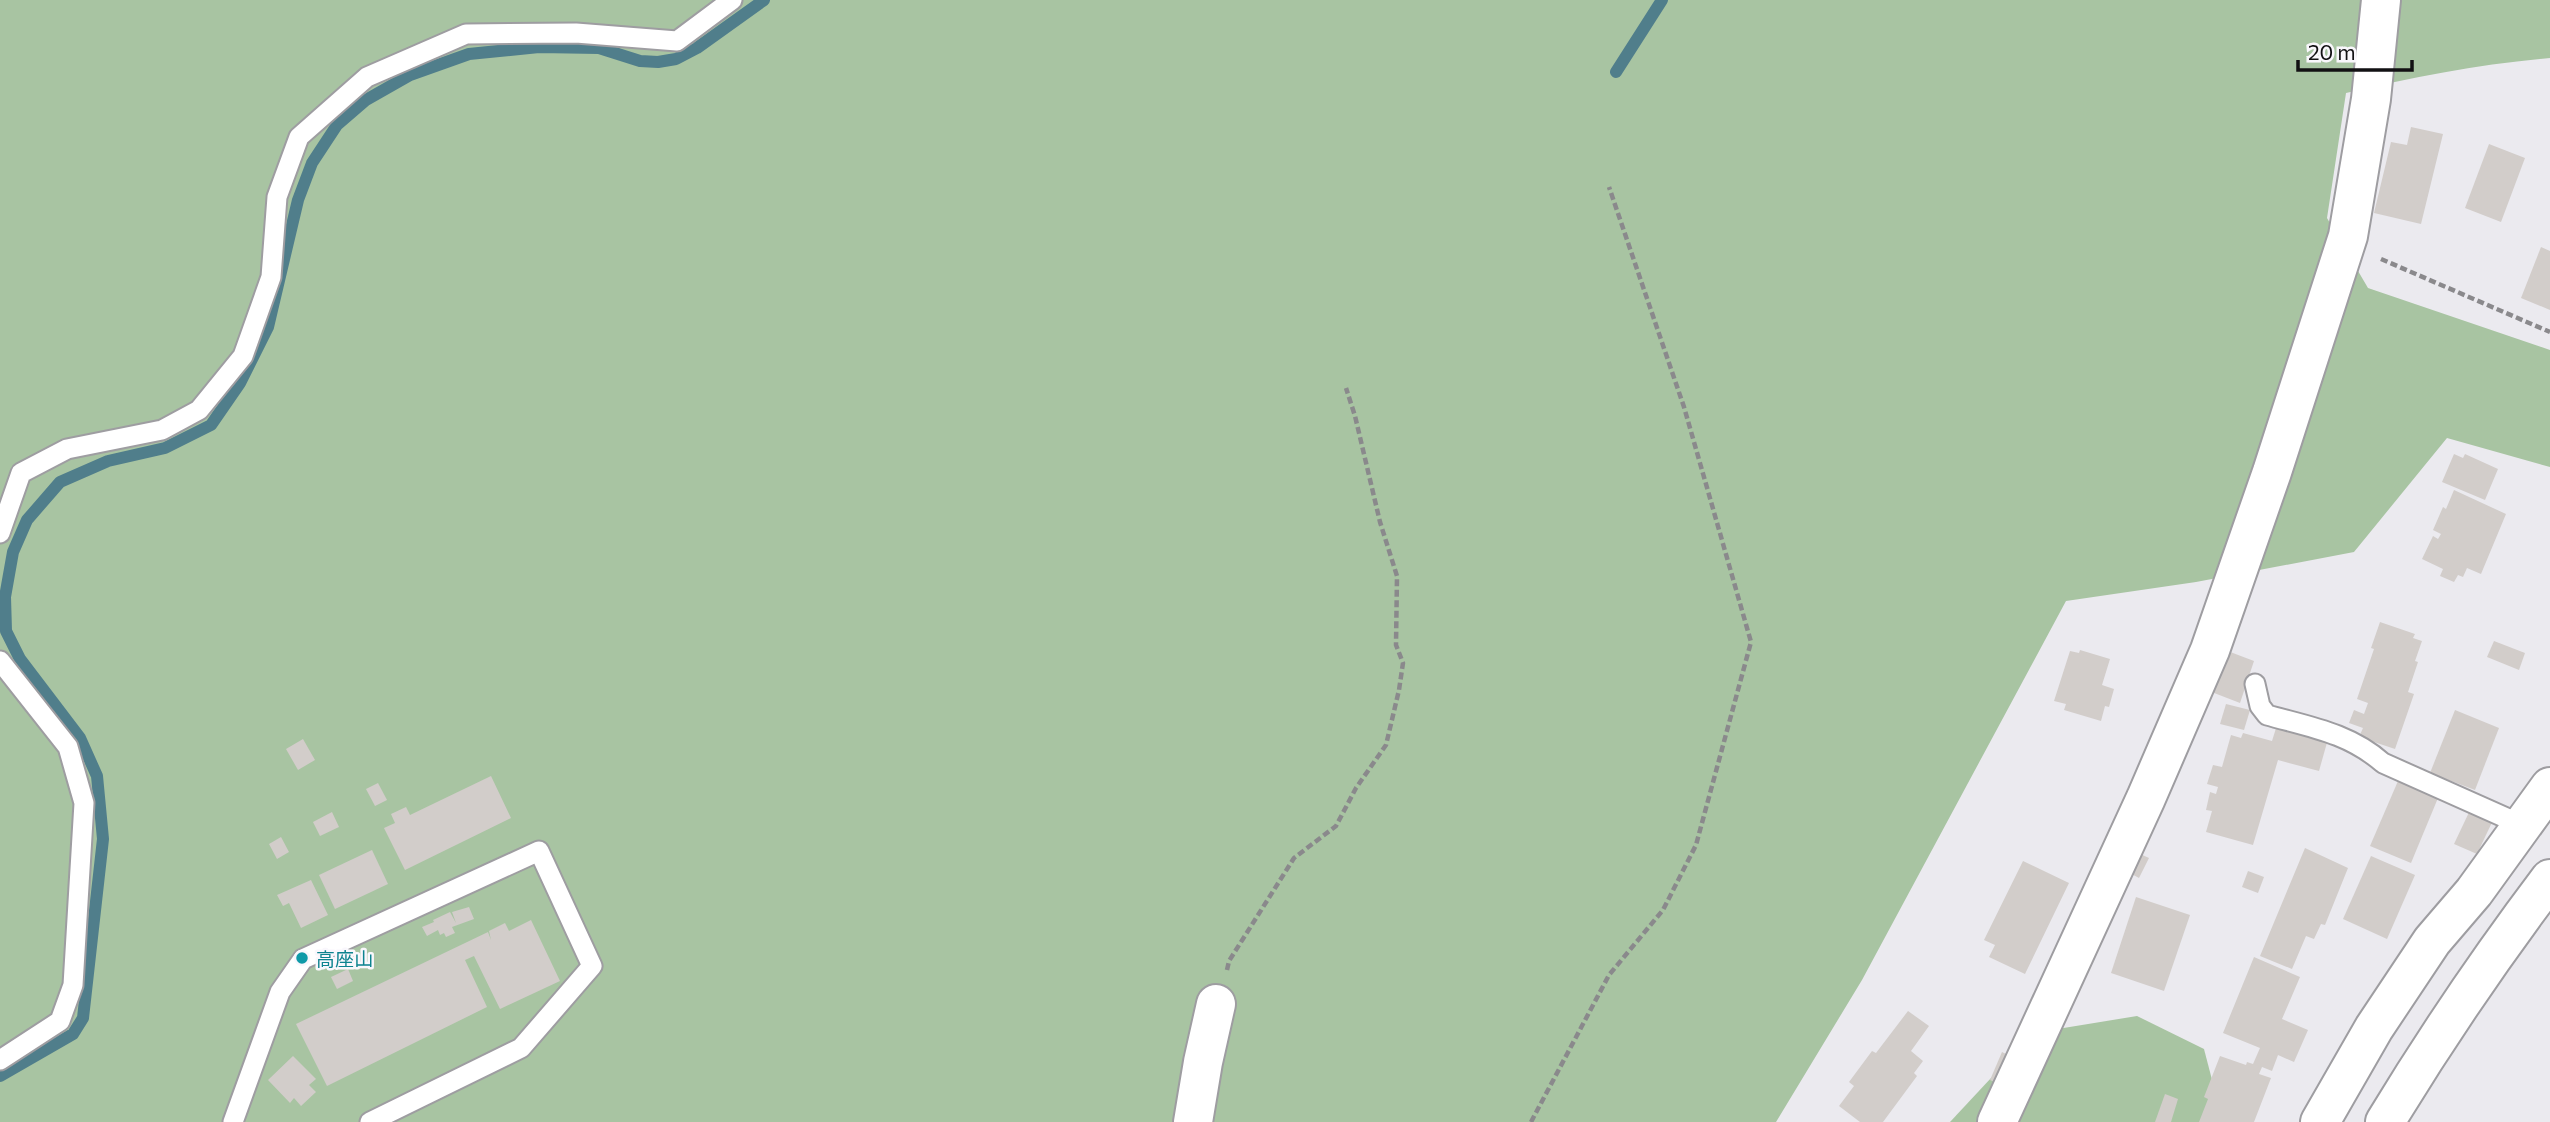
<svg xmlns="http://www.w3.org/2000/svg" width="2550" height="1122" font-family="Commissioner,'Noto Sans JP',sans-serif">
	<style>
		.green { fill: #a8c4a2 }
		.lines { fill: none; stroke-linecap: round; stroke-linejoin: round }
		.stream { stroke: #507e8b; stroke-width: 12 }
		.building { fill: #d2cdca }
		.lane-casing { stroke: #9e9da1; stroke-width: 23 }
		.street-casing { stroke: #9e9da1; stroke-width: 42 }
		.secondary-casing { stroke: #9e9da1; stroke-width: 42 }
		.path { stroke: #8a898c; stroke-width: 4.5; stroke-dasharray: 7 3.5; stroke-linecap: butt }
		.lane { stroke: #fff; stroke-width: 19 }
		.street { stroke: #fff; stroke-width: 38 }
		.secondary { stroke: #fff; stroke-width: 38 }
		.culture-dot { fill: #0f9aa8; stroke: #f9f7fc; stroke-width: 2.5 }
		.labels { text-anchor: middle; dominant-baseline: central; stroke-width: 5; stroke-linejoin: round; paint-order: stroke }
		.culture-label { font-size: 19px; fill: #0d838f; stroke: #f9f7fc; text-anchor: start }
	</style>
	<rect width="100%" height="100%" fill="#ebeaef"/>
	<g class="green">
		<path d="M 0,0 L 2550,0 L 2550,58 C 2480,64 2414,77 2346,93 L 2327,218 L 2368,288 L 2550,350 L 2550,467 L 2447,438 L 2354,552 L 2196,582 L 2066,601 L 1862,980 L 1776,1122 L 0,1122 Z"/>
		<polygon points="2137,1016 2204,1049 2223,1122 1950,1122 2033,1033"/>
	</g>
	<g class="lines">
		<g class="stream">
			<polyline points="1616,72 1662,0"/>
			<polyline points="0,1076 73,1034 83,1018 103,839 97,776 80,738 20,659 6,631 5,597 13,552 27,520 60,482 108,461 165,448 211,425 240,383 268,327 298,200 312,163 337,125 366,100 410,75 469,54 539,47 599,48 640,61 658,62 676,59 697,48 764,0"/>
		</g>
	</g>
	<g class="building">
		<polygon points="2411,127 2443,134 2421,224 2374,213 2391,142 2407,145"/>
		<polygon points="2489,144 2525,158 2501,222 2465,208"/>
		<polygon points="2541,247 2550,251 2550,310 2521,298"/>
		<polygon points="2454,454 2463,458 2465,454 2498,469 2485,500 2442,482"/>
		<polygon points="2454,490 2506,514 2481,574 2467,568 2463,577 2458,575 2454,582 2440,576 2443,569 2422,559 2433,536 2438,539 2441,534 2433,530 2443,507 2446,509"/>
		<polygon points="2380,622 2415,634 2413,638 2422,641 2415,661 2418,662 2408,692 2414,694 2395,749 2359,737 2363,728 2349,723 2354,710 2364,714 2368,703 2357,699 2374,649 2371,648"/>
		<polygon points="2494,641 2525,653 2519,670 2487,657"/>
		<polygon points="2080,650 2110,659 2102,685 2114,689 2109,707 2105,706 2101,721 2064,710 2066,704 2054,701 2070,651 2079,653"/>
		<polygon points="2225,650 2254,661 2240,703 2209,691"/>
		<polygon points="2226,704 2250,710 2244,730 2220,724"/>
		<polygon points="2455,710 2499,728 2475,790 2430,773"/>
		<polygon points="2277,725 2328,739 2319,771 2278,760 2253,845 2206,832 2212,811 2206,810 2210,792 2216,794 2218,787 2207,784 2213,765 2222,767 2231,735 2241,738 2243,733 2272,741"/>
		<polygon points="303,739 315,760 298,770 286,749"/>
		<polygon points="491,776 511,818 405,870 384,828 395,823 391,814 406,807 410,815"/>
		<polygon points="2398,781 2438,798 2411,863 2370,846"/>
		<polygon points="378,783 387,800 375,806 366,789"/>
		<polygon points="2472,806 2495,816 2477,854 2454,844"/>
		<polygon points="332,812 339,827 320,836 313,822"/>
		<polygon points="281,837 289,852 277,859 269,844"/>
		<polygon points="2305,848 2348,868 2325,925 2321,924 2314,939 2306,936 2292,969 2260,956"/>
		<polygon points="372,850 388,884 335,909 319,875"/>
		<polygon points="2138,853 2149,858 2139,878 2128,872"/>
		<polygon points="2371,856 2415,875 2387,939 2343,919"/>
		<polygon points="2023,861 2069,883 2025,974 1989,957 1995,945 1984,940"/>
		<polygon points="2248,871 2264,877 2258,893 2242,887"/>
		<polygon points="311,880 328,915 301,928 289,903 283,906 277,895"/>
		<polygon points="2136,897 2190,915 2164,991 2111,973"/>
		<polygon points="469,907 474,919 452,927 455,933 446,937 444,933 440,935 438,930 427,936 422,927 434,922 433,920 450,912 456,923 452,912"/>
		<polygon points="531,920 560,981 500,1009 474,956 465,960 487,1007 327,1086 296,1024 488,932 491,940 489,931 505,923 509,931"/>
		<polygon points="2254,957 2300,977 2282,1019 2308,1030 2294,1062 2278,1055 2272,1071 2262,1067 2259,1074 2271,1078 2254,1122 2199,1122 2208,1099 2204,1097 2220,1056 2246,1065 2247,1062 2253,1064 2260,1048 2223,1033"/>
		<polygon points="348,969 353,981 337,989 331,977"/>
		<polygon points="1908,1011 1929,1026 1911,1051 1923,1061 1914,1073 1917,1076 1883,1122 1860,1122 1839,1106 1854,1086 1849,1082 1872,1051 1876,1053"/>
		<polygon points="2002,1052 2014,1058 2001,1085 1990,1080"/>
		<polygon points="293,1056 316,1079 309,1085 316,1092 301,1106 294,1098 290,1103 268,1080"/>
		<polygon points="2165,1094 2178,1099 2171,1122 2155,1122"/>
	</g>
	<g class="lines">
		<g class="lane-casing">
			<g id="lane">
				<polyline points="0,533 21,473 67,449 162,430 199,410 243,356 271,277 277,197 299,137 367,77 466,34 576,33 677,41 732,0"/>
				<polyline points="0,661 68,747 84,803 73,985 60,1021 0,1060"/>
				<path d="M 2255,684 L 2260,706 L 2267,715 C 2310,727 2349,733 2383,763 L 2522,825"/>
				<polyline points="233,1122 280,992 303,959 539,851 592,966 521,1048 370,1122"/>
			</g>
		</g>
		<g class="street-casing">
			<g id="street">
				<polyline points="1193,1122 1203,1062 1216,1004"/>
				<polyline points="1997,1122 2146,798 2210,650 2272,472 2348,236 2371,99 2381,0"/>
				<polyline points="2320,1122 2374,1028 2432,941 2474,892 2550,787"/>
			</g>
		</g>
		<g class="secondary-casing">
			<path id="secondary" d="M 2385,1122 C 2436,1038 2491,957 2550,879"/>
		</g>
		<g class="path">
			<polyline points="2381,259 2550,332"/>
			<polyline points="1227,970 1229,961 1294,858 1336,826 1356,788 1386,745 1399,690 1403,663 1396,645 1397,576 1380,522 1355,416 1346,388"/>
			<polyline points="1531,1122 1609,975 1663,910 1696,845 1751,642 1684,407 1609,187"/>
		</g>
		<use href="#lane" class="lane"/>
		<use href="#street" class="street"/>
		<use href="#secondary" class="secondary"/>
	</g>
	<circle class="culture-dot" cx="302" cy="958" r="7"/>
	<g class="labels">
		<g class="culture-label">
			<text x="316" y="958">高座山</text>
		</g>
	</g>
	<path d="M2298 60v10h114v-10" fill="none" stroke="#121113" stroke-width="3.5"/>
	<text x="2308" y="60" font-size="21" fill="#121113" stroke="#f9f7fc" stroke-width="5" paint-order="stroke">20 m</text>
</svg>
